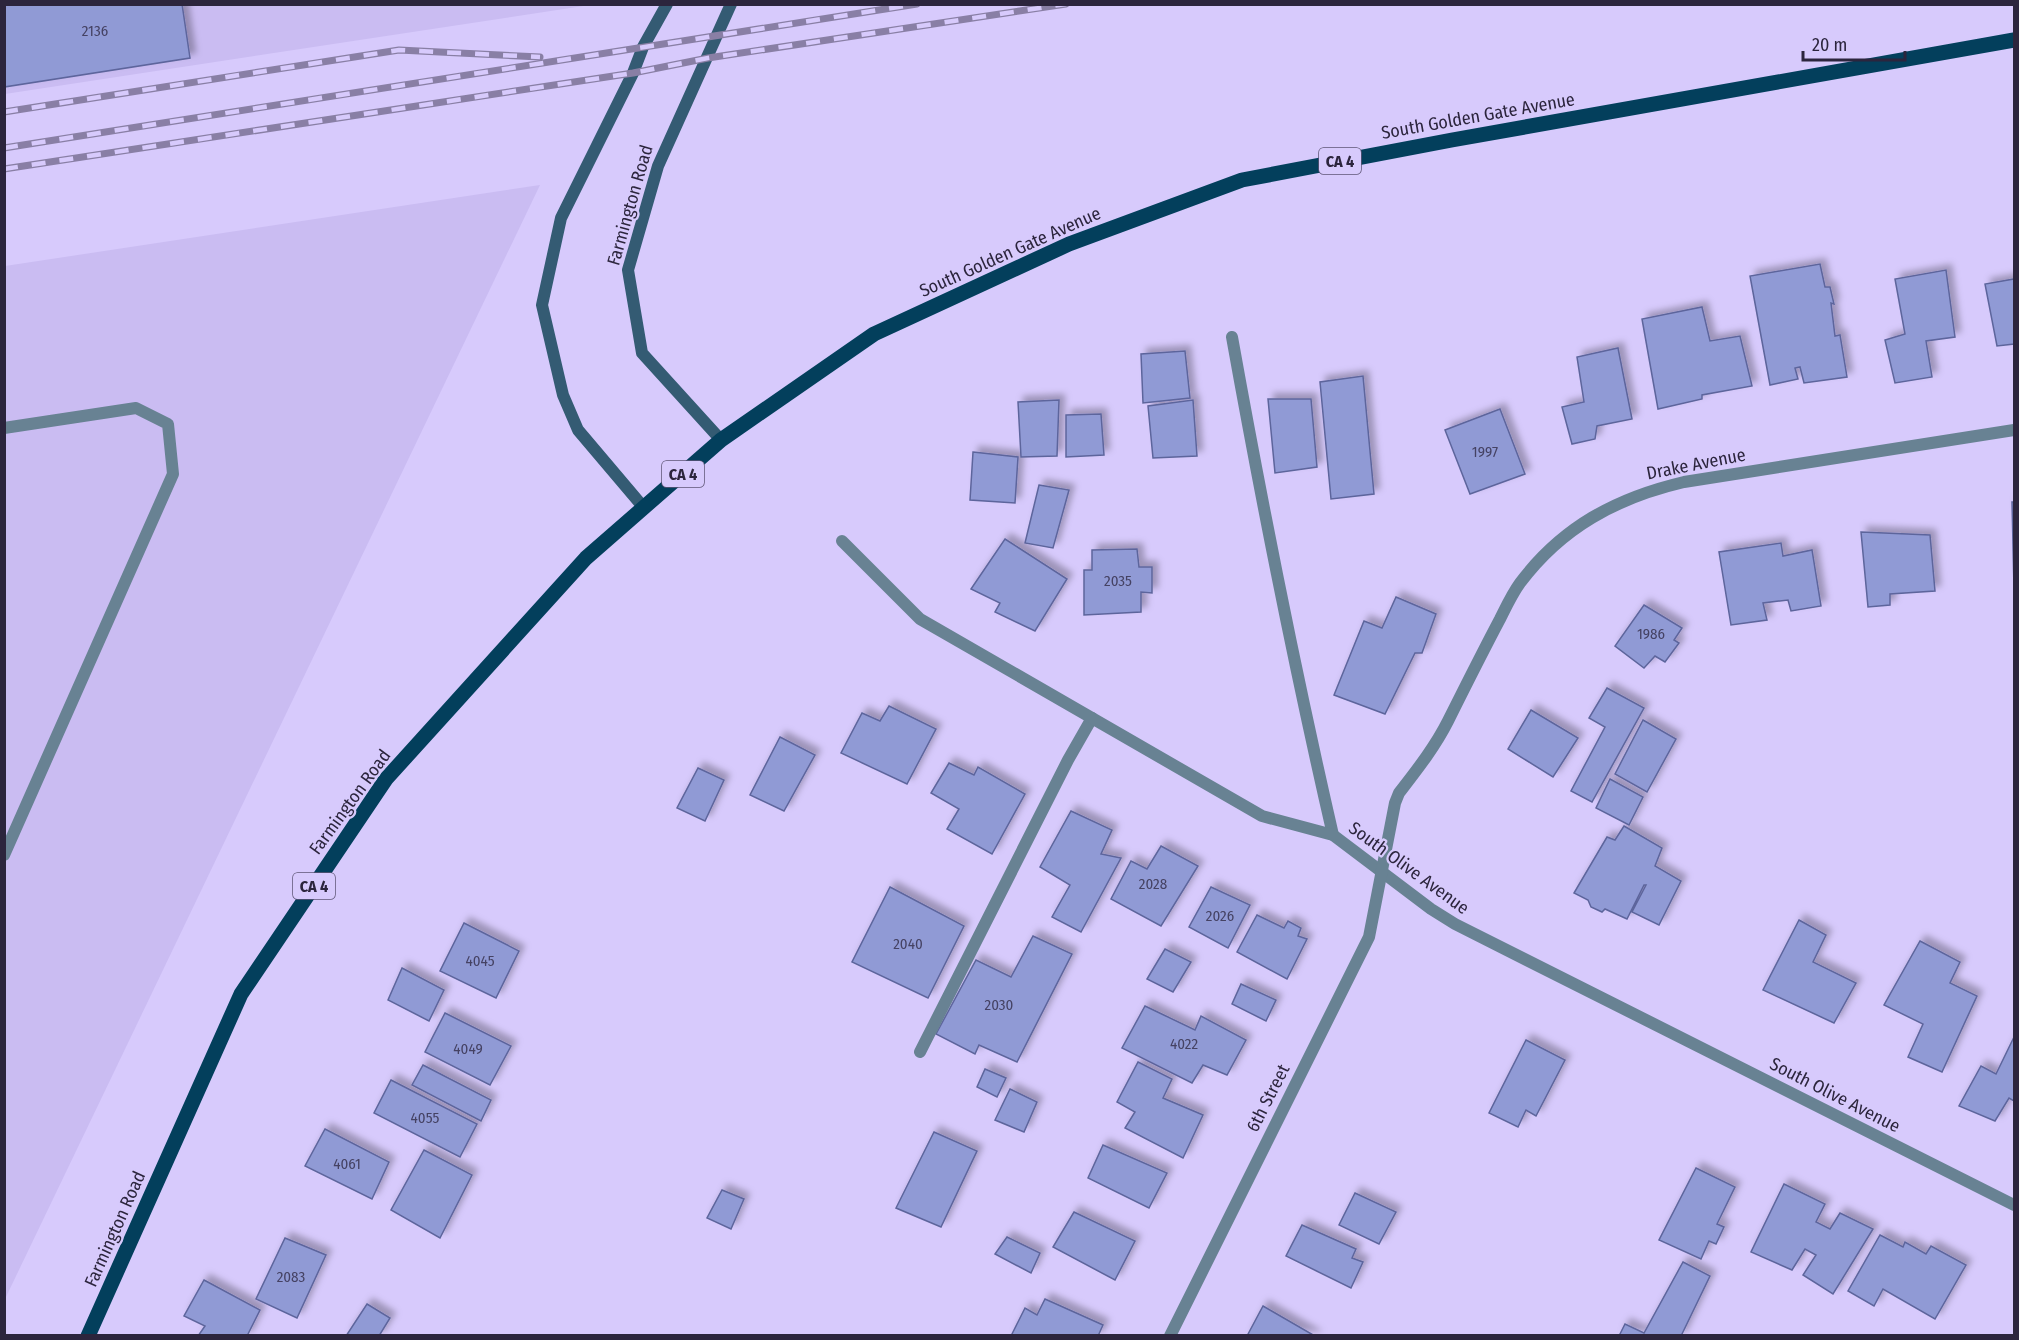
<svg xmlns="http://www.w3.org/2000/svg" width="2019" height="1340" font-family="'Fira Sans Condensed',sans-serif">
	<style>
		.built { fill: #cabcf2 }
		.building { fill: #909ad5; stroke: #5d659c; stroke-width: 1.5; filter: url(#shadow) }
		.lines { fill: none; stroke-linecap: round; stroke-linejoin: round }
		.service { stroke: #688293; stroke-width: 12 }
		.minor { stroke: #688293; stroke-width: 12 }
		.secondary { stroke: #345b73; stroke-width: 12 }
		.primary { stroke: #033f5c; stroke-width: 15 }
		.rail-casing { stroke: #897fa5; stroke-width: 7 }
		.rail { stroke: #d7cafc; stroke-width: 4.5; stroke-dasharray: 14; stroke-linecap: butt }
		.labels { text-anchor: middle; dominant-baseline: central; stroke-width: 4.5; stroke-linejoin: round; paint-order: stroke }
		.number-label { font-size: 15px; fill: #454263 }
		.shield { fill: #d7cafc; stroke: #5f5676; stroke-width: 1.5 }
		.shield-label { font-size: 16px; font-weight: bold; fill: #2c253d }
		.street-label { font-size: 18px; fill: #2c253d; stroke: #d7cafc }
	</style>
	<defs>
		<filter id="shadow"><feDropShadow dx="5.5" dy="-5.5" stdDeviation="3" flood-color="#0004"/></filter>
	</defs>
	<rect width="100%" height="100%" fill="#d7cafc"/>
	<g class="built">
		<polygon points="5,5 590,5 5,94"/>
		<polygon points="540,185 5,1299 5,266"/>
	</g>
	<g class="building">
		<polygon points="4,4 182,4 190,58 4,87"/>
		<polygon points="1820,264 1825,287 1830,287 1834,304 1831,303 1835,336 1840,335 1847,377 1804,383 1800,367 1795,368 1798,379 1770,385 1750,276"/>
		<polygon points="1946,270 1955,337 1926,341 1932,377 1895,383 1885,340 1905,334 1895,279"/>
		<polygon points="2014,279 2014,344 1997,346 1985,284"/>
		<polygon points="1702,307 1710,341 1740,336 1752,386 1702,395 1702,399 1658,409 1642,319"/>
		<polygon points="1618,348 1632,419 1597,426 1595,439 1572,444 1562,407 1584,402 1577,357"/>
		<polygon points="1185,351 1190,398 1143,403 1141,354"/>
		<polygon points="1363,376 1374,494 1331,499 1320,382"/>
		<polygon points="1268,399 1311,399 1317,467 1275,473"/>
		<polygon points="1059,400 1057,456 1021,457 1018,402"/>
		<polygon points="1193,400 1197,456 1153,458 1148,406"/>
		<polygon points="1500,409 1525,474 1470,494 1445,430"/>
		<polygon points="1101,414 1104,455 1066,457 1066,415"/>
		<polygon points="973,452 1018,457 1015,503 970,500"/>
		<polygon points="1039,485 1069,490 1053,548 1025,543"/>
		<polygon points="2012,502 2014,502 2014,588"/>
		<polygon points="1861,532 1930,535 1935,591 1890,594 1890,605 1868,607"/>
		<polygon points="1005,539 1067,579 1035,631 995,612 1000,603 971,589"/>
		<polygon points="1781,543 1783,556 1812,550 1821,606 1791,611 1788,600 1763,603 1767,620 1731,625 1719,552"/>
		<polygon points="1137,549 1139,567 1152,567 1152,593 1141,592 1141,612 1084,615 1084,570 1092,570 1092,550"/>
		<polygon points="1396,597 1436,614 1422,653 1415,653 1385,714 1334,695 1364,621 1382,628"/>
		<polygon points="1644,605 1682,628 1674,640 1679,643 1665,662 1655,656 1644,668 1615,646"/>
		<polygon points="1607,688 1644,708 1592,802 1571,791 1605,727 1589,718"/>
		<polygon points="889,706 936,729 907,784 841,753 862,713 880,721"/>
		<polygon points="1531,710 1578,738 1553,777 1508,749"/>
		<polygon points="1643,720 1676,739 1647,792 1615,774"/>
		<polygon points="780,737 815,755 784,811 750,795"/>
		<polygon points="949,763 974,775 978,767 1025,794 992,854 947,829 959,809 931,793"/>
		<polygon points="698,768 724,780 705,821 677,808"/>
		<polygon points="1610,779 1643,797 1629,825 1596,808"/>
		<polygon points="1071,811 1112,830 1101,854 1121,858 1081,932 1052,917 1070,885 1040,867"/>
		<polygon points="1624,826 1662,848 1655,866 1681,881 1659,925 1632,912 1646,885 1644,885 1627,919 1605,909 1602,912 1591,907 1588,900 1574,893 1607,837 1615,840"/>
		<polygon points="1161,846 1198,866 1161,926 1111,899 1131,861 1147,869"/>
		<polygon points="890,887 964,926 928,998 852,962"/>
		<polygon points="1211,887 1250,905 1228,948 1189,927"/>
		<polygon points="1257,915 1284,928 1288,921 1301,928 1298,936 1307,939 1287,979 1237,952"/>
		<polygon points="1799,920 1826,935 1813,962 1856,983 1834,1023 1763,990"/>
		<polygon points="464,923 519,951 496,998 440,971"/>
		<polygon points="1033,936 1072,954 1017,1062 979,1045 975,1054 936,1034 976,960 1011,977"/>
		<polygon points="1920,941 1960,962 1950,983 1977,996 1942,1072 1908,1057 1923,1024 1884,1005"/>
		<polygon points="1165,949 1191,962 1173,992 1147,979"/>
		<polygon points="402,968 444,990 429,1021 388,1000"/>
		<polygon points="1241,984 1276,1000 1266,1021 1232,1004"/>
		<polygon points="1145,1006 1195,1030 1201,1016 1246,1040 1227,1075 1203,1065 1192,1083 1122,1048"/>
		<polygon points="445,1013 511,1046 490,1085 425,1052"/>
		<polygon points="2014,1037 2014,1101 2009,1098 1995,1121 1959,1106 1981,1066 1996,1074"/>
		<polygon points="1526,1040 1565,1060 1536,1116 1526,1110 1518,1127 1489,1113"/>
		<polygon points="1138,1062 1172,1079 1163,1098 1203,1115 1183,1158 1125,1128 1135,1112 1117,1102"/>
		<polygon points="423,1065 491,1100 481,1121 412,1085"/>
		<polygon points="985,1069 1006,1078 997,1097 977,1087"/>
		<polygon points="391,1080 477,1124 460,1157 374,1113"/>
		<polygon points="1010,1089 1037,1102 1024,1132 995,1120"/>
		<polygon points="325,1129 389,1162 372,1199 305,1166"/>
		<polygon points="934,1132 977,1151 941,1227 896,1208"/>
		<polygon points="1103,1145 1167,1173 1149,1208 1088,1178"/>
		<polygon points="424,1150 472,1175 440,1238 391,1210"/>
		<polygon points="1696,1168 1735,1187 1717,1224 1724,1227 1716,1244 1709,1241 1701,1259 1659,1240"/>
		<polygon points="1784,1184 1825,1204 1816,1222 1830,1229 1840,1213 1873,1229 1833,1294 1803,1275 1816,1255 1805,1249 1792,1270 1751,1252"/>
		<polygon points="722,1190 744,1199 731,1229 707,1218"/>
		<polygon points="1355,1193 1396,1212 1379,1244 1339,1225"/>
		<polygon points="1074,1212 1135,1241 1115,1280 1053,1247"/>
		<polygon points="1302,1225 1356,1249 1352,1258 1363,1262 1351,1288 1286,1256"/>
		<polygon points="1880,1235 1903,1247 1905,1242 1926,1254 1931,1246 1966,1265 1935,1319 1883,1289 1874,1306 1848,1291"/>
		<polygon points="1007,1237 1040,1253 1031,1273 995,1254"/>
		<polygon points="285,1238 326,1255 297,1318 256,1299"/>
		<polygon points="1683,1262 1710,1276 1681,1336 1619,1336 1625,1324 1644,1333"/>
		<polygon points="204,1280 260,1310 247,1336 198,1336 205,1326 184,1316"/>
		<polygon points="1045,1299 1103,1325 1098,1336 1011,1336 1025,1308 1037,1315"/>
		<polygon points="367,1304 390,1318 379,1336 346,1336"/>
		<polygon points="1263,1306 1315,1336 1247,1336"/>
	</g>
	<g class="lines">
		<g class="service">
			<path d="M 1232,337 C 1262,504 1295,670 1333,835"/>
			<polyline points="4,428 136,408 168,424 173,474 4,855"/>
			<polyline points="920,1052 1068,760 1092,718"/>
		</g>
		<g class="minor">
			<polyline points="842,541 920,619 1262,816 1333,835 1431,909 1455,924 2014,1205"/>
			<path d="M 1170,1336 L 1369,937 L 1395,803 L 1399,793 C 1416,771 1435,747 1448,721 C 1465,687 1482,653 1500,619 C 1506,607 1512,594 1520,583 C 1562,527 1616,498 1684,482 L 2014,430"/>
		</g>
		<g class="secondary">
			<polyline points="721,440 642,353 628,270 658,166 731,4"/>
			<polyline points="644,508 578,430 563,395 542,305 561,218 633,73 643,47 667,4"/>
		</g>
		<polyline class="primary" points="88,1336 241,994 386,779 586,558 721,440 874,334 1069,244 1242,180 1452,140 2014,40"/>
		<g class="rail-casing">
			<g id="rail">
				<polyline points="4,112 399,50 540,57"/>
				<polyline points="4,148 917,4"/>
				<polyline points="4,169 633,73 708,58 1066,4"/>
			</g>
		</g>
		<use href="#rail" class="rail"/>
	</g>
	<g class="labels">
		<g class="number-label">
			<text x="95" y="31">2136</text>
			<text x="1485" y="452">1997</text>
			<text x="1118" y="581">2035</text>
			<text x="1651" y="634">1986</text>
			<text x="1153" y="884">2028</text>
			<text x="1220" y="916">2026</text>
			<text x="908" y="944">2040</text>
			<text x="480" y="961">4045</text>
			<text x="999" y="1005">2030</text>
			<text x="1184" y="1044">4022</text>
			<text x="468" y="1049">4049</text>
			<text x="425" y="1118">4055</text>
			<text x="347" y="1164">4061</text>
			<text x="291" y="1277">2083</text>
		</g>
		<g class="shield">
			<rect x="1319" y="148" width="42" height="26" rx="4.5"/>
			<rect x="662" y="461" width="42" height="26" rx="4.5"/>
			<rect x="293" y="873" width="42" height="26" rx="4.5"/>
		</g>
		<g class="shield-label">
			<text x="1340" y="161">CA 4</text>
			<text x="683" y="474">CA 4</text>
			<text x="314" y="886">CA 4</text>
		</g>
		<g class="street-label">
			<text transform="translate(1478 116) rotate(-10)">South Golden Gate Avenue</text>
			<text transform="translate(630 205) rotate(-74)">Farmington Road</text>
			<text transform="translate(1010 252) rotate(-24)">South Golden Gate Avenue</text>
			<text transform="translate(1696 464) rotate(-11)">Drake Avenue</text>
			<text transform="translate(350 802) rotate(-54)">Farmington Road</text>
			<text transform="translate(1409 868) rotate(36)">South Olive Avenue</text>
			<text transform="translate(1835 1095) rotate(27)">South Olive Avenue</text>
			<text transform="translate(1268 1098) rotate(-63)">6th Street</text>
			<text transform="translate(115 1229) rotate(-66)">Farmington Road</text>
		</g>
	</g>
	<rect width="2019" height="1340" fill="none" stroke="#2c253d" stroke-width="12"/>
	<path d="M1803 51v9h102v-9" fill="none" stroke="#2c253d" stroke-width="3"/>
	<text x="1812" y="51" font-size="18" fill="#2c253d" stroke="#d7cafc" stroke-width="4.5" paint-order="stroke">20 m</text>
</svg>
